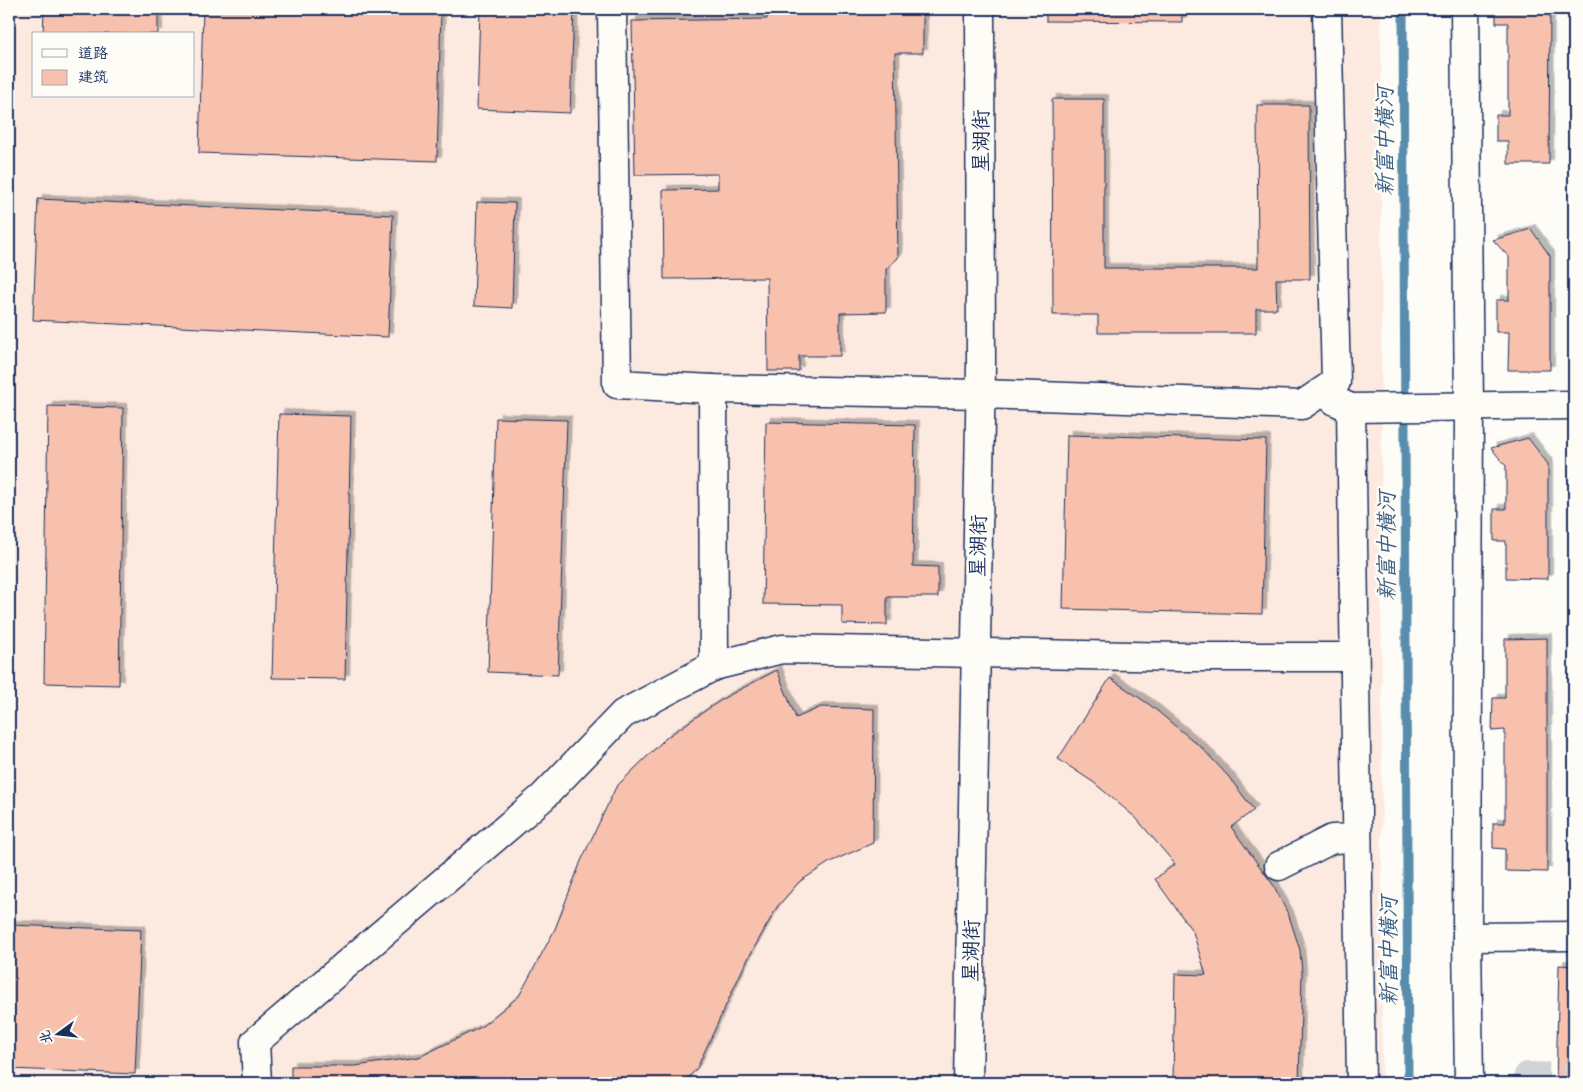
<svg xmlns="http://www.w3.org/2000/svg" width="1583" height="1092" font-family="Caveat,'LXGW WenKai TC',sans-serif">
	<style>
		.built { fill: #fceae1; fill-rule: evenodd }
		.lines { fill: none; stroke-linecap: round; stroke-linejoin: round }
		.stream { stroke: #588dad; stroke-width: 9 }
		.building { fill: #f8c1ad; stroke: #1b2f5e; filter: url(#shadow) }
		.street-tunnel { stroke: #d0d3d8; stroke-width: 28; stroke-dasharray: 28 14; stroke-linecap: butt }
		.street-casing { stroke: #1b2f5e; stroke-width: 31 }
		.secondary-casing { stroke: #1b2f5e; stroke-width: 31 }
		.street { stroke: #fdfcf7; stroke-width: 28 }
		.secondary { stroke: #fdfcf7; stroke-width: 28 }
		.labels { text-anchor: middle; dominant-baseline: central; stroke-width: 5; stroke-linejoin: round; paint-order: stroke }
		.street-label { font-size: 21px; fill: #1b2f5e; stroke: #fdfcf7 }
		.water-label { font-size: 22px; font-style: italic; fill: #3a5e86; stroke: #fdfcf7 }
	</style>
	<defs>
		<filter id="shadow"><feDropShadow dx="4.5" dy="-4.5" stdDeviation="0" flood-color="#0004"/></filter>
	</defs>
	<rect width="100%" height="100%" fill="#fdfcf7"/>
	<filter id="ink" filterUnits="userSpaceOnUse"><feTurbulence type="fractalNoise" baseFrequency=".02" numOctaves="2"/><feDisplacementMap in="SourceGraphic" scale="10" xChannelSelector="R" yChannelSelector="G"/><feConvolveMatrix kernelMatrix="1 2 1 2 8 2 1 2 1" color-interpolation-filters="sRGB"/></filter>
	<g filter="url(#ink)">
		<path class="built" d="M 9,9 L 1381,9 L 1382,1083 L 9,1083 ZM 34,34 L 194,34 L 194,96 L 34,96 Z"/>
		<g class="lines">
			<polyline class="stream" points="1403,9 1408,1083"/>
		</g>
		<g class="building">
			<polygon points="44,9 158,9 158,34 43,34"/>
			<polygon points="203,9 441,9 437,161 199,153"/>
			<polygon points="480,9 574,9 570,113 477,109"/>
			<polygon points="767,9 923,9 923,53 895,53 898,258 886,269 886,312 840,313 840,356 799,356 799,371 768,371 767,278 664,279 663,190 718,189 718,174 635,175 632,21 767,19"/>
			<polygon points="1046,9 1182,9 1182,22 1046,21"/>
			<polygon points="1496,9 1550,9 1549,164 1508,164 1508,141 1496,141 1496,115 1508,115 1508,23 1496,23"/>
			<polygon points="1052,99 1104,99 1104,268 1258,268 1257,105 1309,105 1310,279 1276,279 1277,309 1256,309 1256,333 1098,333 1098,315 1053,315"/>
			<polygon points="38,199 393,215 388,337 33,320"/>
			<polygon points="477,202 515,203 512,308 474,306"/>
			<polygon points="1531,229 1550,256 1550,370 1508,370 1509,332 1496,332 1496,300 1509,300 1509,257 1493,240"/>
			<polygon points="48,406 123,408 119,685 44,683"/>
			<polygon points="279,414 351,416 345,679 272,678"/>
			<polygon points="496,418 567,420 558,675 488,672"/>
			<polygon points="766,422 915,425 913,566 938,567 938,597 887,597 887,625 842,624 842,605 763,604"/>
			<polygon points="1067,435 1266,440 1262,614 1063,609"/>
			<polygon points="1528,438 1548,464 1548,579 1506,578 1506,541 1494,541 1494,509 1506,509 1506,466 1491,448"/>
			<polygon points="1547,638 1547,872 1505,871 1505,849 1493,848 1493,823 1505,823 1505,730 1492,731 1493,698 1505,698 1505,639"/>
			<polygon points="777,670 796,718 821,707 874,709 873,843 830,862 799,882 777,907 744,966 697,1068 684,1083 291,1083 291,1066 355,1066 419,1057 481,1027 519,996 555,929 581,861 616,787 667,737 724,698"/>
			<polygon points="1110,678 1150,705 1202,748 1228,776 1254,810 1231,827 1274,886 1289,916 1300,950 1302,973 1299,1083 1173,1083 1175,974 1206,975 1193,932 1155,879 1175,864 1136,818 1093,782 1058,759"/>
			<polygon points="9,925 141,930 135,1074 9,1069"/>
			<polygon points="1559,965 1574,966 1574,1083 1556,1083"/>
		</g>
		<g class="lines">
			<polyline class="street-tunnel" points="1528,1083 1528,1076 1574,1077"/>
			<g class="street-casing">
				<g id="street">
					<polyline points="612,9 617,384 713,389 981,394 1302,405 1336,382 1327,9"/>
					<polyline points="1465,9 1469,406 1467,937 1469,1083"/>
					<polyline points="713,389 714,666"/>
					<polyline points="1335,401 1351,408 1574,405"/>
					<polyline points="1351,408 1361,1083"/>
					<polyline points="1279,866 1332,839 1357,838"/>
					<polyline points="1467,937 1574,936"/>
					<polyline points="257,1083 255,1042 543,797 623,714 714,666 782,649 1179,657 1354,657"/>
				</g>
			</g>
			<g class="secondary-casing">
				<polyline id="secondary" points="968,1083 981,366 980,9"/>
			</g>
			<use href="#street" class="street"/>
			<use href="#secondary" class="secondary"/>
		</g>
	</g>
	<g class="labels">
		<g class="street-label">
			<text transform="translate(981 141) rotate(-90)">星湖街</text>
			<text transform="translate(978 546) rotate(-89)">星湖街</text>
			<text transform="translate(971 951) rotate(-89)">星湖街</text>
		</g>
		<g class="water-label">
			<text transform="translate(1385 141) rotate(-90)">新富中横河</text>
			<text transform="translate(1387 546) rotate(-90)">新富中横河</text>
			<text transform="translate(1389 951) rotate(-90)">新富中横河</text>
		</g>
	</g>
	<rect width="1583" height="1092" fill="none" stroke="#fdfcf7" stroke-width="30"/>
	<rect x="15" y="15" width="1553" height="1062" fill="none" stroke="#1b2f5e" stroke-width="2" filter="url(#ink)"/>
	<rect x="32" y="32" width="162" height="65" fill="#fdfcf7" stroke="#a3aaba"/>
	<rect x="42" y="49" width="25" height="8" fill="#fdfcf7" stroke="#a3aaba"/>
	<text x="78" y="58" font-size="15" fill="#1b2f5e">道路</text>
	<rect x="42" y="70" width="25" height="15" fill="#f8c1ad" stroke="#a3aaba"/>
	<text x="78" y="82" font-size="15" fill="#1b2f5e">建筑</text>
	<g transform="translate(58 1034) rotate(255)" stroke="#fdfcf7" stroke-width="4" paint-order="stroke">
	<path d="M0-4L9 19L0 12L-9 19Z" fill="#1b2f5e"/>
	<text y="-8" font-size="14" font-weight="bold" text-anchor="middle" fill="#1b2f5e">北</text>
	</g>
</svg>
